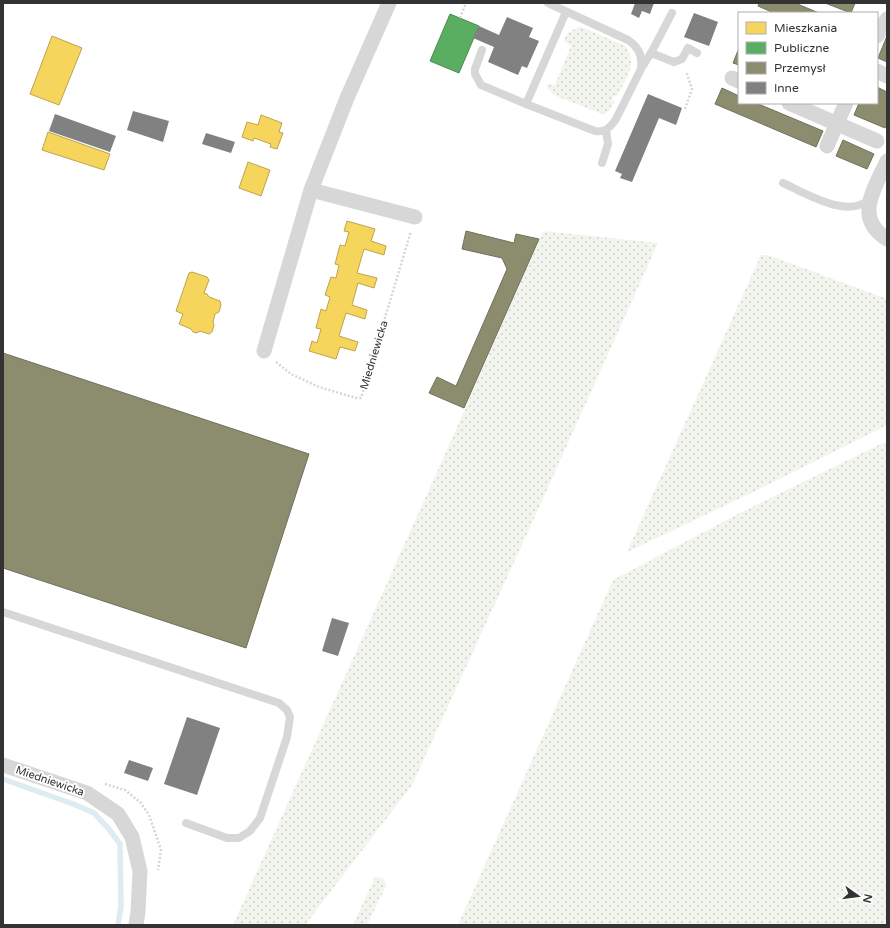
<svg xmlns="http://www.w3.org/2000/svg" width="890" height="928" font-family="'Varela Round',sans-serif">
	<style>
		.grass { fill: url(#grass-dots) }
		.homes { fill: #f6d55c; stroke: #bca450 }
		.public { fill: #5aae61; stroke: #4e8953 }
		.industry { fill: #8c8c6e; stroke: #71715c }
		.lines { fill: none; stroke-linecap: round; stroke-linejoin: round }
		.stream { stroke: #ddebf3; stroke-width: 5.5 }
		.building { fill: #818181 }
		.path { stroke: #d6d6d6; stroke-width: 2.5; stroke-dasharray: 2 2; stroke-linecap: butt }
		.lane { stroke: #d7d7d7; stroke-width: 8 }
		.street { stroke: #d7d7d7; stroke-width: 15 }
		.labels { text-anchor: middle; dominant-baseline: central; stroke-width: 4; stroke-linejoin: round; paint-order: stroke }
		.street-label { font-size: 11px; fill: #333; stroke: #fff }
	</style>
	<defs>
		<pattern id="grass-dots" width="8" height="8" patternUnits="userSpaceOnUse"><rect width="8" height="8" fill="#f1f5ed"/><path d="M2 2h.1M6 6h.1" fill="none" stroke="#cfd2cc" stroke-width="1.8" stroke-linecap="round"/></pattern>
	</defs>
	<rect width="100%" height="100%" fill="#fff"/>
	<g class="grass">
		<path d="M 580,27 L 584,28 L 625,46 C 639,66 626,77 617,96 L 614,95 L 612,99 L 614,103 C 610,109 609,113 602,114 L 554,95 L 547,88 L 547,85 L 550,84 L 555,85 L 571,46 L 564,41 C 566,32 573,30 580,27 Z"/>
		<polygon points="543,231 658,243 536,514 412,785 305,925 233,925 451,441"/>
		<polygon points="761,255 768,255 887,299 887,425 751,493 627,552"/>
		<polygon points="887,441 887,925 458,925 613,580 740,513"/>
		<path d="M 375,877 C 382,878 385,878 386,886 L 367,925 L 353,925 Z"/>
	</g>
	<g class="homes">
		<polygon points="52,36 82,48 59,105 30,94"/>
		<polygon points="261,115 282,123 279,132 283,133 277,149 270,147 271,144 254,138 253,141 242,137 247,122 258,125"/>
		<polygon points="48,132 110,154 104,170 42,150"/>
		<polygon points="248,162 270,170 261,196 239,188"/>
		<polygon points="347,221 375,229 371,241 386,246 384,255 364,249 357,273 377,278 374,288 358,283 352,305 367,310 365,319 346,313 339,336 358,342 355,351 340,347 336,359 309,351 312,341 317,343 321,329 316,328 321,309 326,311 330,297 325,295 331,277 336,278 339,265 335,264 340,245 345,246 349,232 344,231"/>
		<polygon points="192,272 207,277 209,280 204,293 207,294 209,297 220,301 221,305 219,312 215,314 213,322 214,325 212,332 209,334 200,331 197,333 193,332 191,329 179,324 183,314 176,311 189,273"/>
	</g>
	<polygon class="public" points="450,14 479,26 459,73 430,61"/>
	<g class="industry">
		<polygon points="759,3 795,3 819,13 774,13 758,6"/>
		<polygon points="825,3 855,3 851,13"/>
		<polygon points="887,36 887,62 878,58"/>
		<polygon points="739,48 739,65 733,63"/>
		<polygon points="877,87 887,92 887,124 885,128 854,115 859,103 877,103"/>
		<polygon points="722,88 739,96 739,103 756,103 823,131 816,147 715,104"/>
		<polygon points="843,140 874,154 867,169 836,156"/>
		<polygon points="466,231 514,243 516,234 539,239 464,408 429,393 437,377 456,386 507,269 502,258 462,249"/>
		<polygon points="3,353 309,454 246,648 3,568"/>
	</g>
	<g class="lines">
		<polyline class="stream" points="3,779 73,804 94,813 108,828 120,844 121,906 118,925"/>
	</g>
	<g class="building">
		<polygon points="635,3 654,3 650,14 642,11 639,18 631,14"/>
		<polygon points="694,13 718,22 709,46 684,37"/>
		<polygon points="507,17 533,28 529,37 539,41 527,68 522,66 518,75 488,62 494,47 473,38 479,26 499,35"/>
		<polygon points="648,94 682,108 676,125 659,118 632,182 620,178 622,174 615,171"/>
		<polygon points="133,111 169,121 163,142 127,130"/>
		<polygon points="55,114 116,136 110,152 49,131"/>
		<polygon points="206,133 235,142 231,153 202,144"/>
		<polygon points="332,618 349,623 338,656 322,651"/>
		<polygon points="187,717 220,728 197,795 164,784"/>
		<polygon points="129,760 153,768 148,781 124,773"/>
	</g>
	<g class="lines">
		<g class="path">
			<polyline points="460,18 466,3"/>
			<polyline points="685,109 692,89 686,71"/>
			<polyline points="276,362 291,374 319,387 356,398 361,398 411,231"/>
			<polyline points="105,784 125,790 141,803 149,815 161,850 158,870"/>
		</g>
		<g class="lane">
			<path d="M 548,3 L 628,40 C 639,47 643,56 641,69 L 616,119 C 611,127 605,133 595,131 L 526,104 L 566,12"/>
			<polyline points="482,50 475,69 475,74 481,85 526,104"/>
			<polyline points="651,53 674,62 682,59 688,48 697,53"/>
			<polyline points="642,67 651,53 672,13"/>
			<polyline points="602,163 608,144 606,130"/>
			<path d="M 783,183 C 805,193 850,221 870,198"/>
			<polyline points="3,612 279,703 287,710 290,717 287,737 260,818 250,831 239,838 227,838 186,823"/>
		</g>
		<g class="street">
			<polyline points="877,36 887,19"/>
			<polyline points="877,71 887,76"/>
			<polyline points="732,78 739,81"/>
			<polyline points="789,103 877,141"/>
			<polyline points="827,146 846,103"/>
			<path d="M 887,161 C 875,188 853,218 887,239"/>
			<polyline points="311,190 415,217"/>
			<polyline points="264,351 311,190 347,98 389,3"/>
			<polyline points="3,765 87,793 118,814 132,837 140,871 138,912 136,925"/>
		</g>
	</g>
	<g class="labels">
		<g class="street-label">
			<text transform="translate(374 355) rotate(-73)">Miedniewicka</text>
			<text transform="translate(50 781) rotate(19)">Miedniewicka</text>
		</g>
	</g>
	<rect width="890" height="928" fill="none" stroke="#333333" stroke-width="8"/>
	<rect x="738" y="12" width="140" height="92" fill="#ffffff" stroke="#adadad"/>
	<rect x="746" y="22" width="20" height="12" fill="#f6d55c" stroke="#adadad"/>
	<text x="774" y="32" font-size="12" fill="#333333">Mieszkania</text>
	<rect x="746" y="42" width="20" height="12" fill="#5aae61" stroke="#adadad"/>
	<text x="774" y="52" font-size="12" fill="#333333">Publiczne</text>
	<rect x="746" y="62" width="20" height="12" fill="#8c8c6e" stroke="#adadad"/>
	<text x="774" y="72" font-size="12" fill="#333333">Przemysł</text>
	<rect x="746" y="82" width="20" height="12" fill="#818181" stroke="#adadad"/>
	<text x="774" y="92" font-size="12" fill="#333333">Inne</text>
	<g transform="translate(858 896) rotate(104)" stroke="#ffffff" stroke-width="3" paint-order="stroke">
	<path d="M0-3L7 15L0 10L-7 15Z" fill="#333333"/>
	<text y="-6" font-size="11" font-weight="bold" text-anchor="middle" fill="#333333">N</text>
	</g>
</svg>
